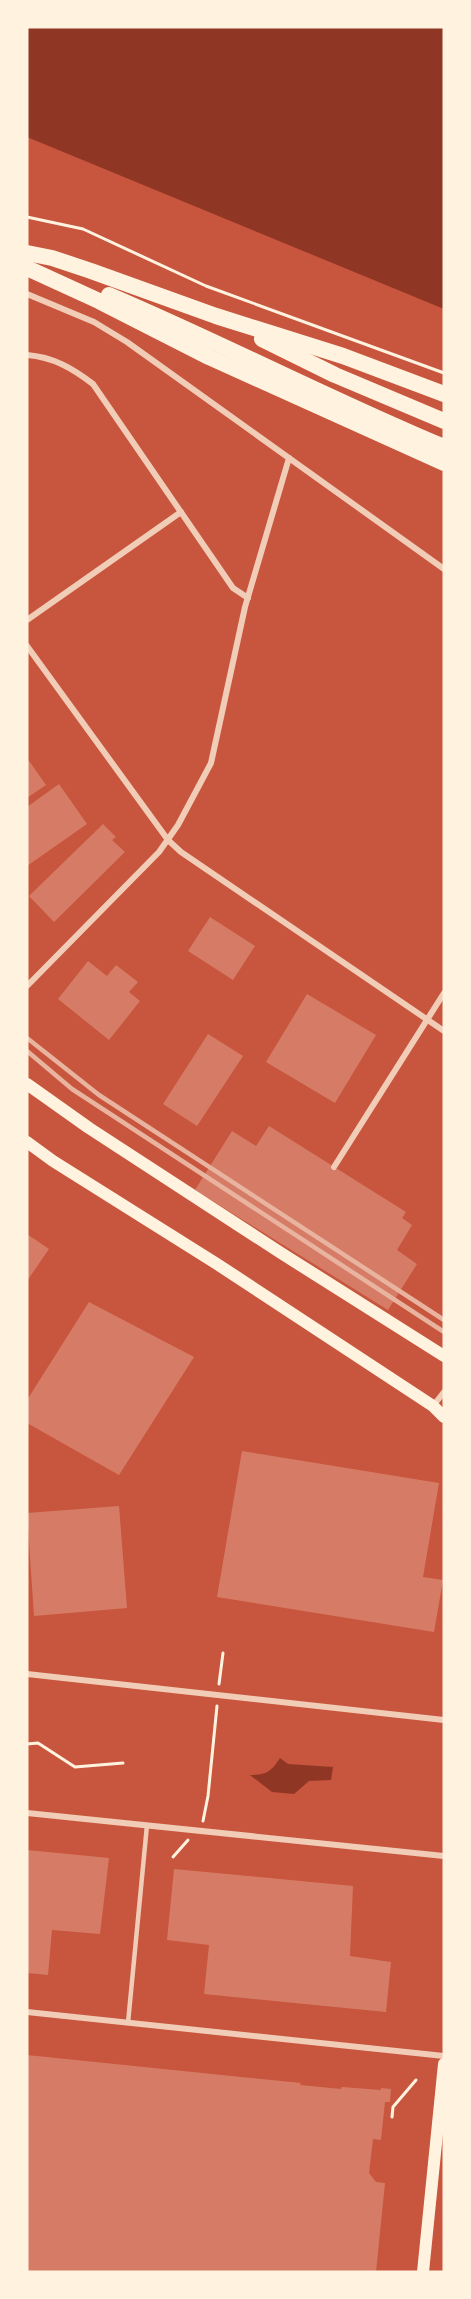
<svg xmlns="http://www.w3.org/2000/svg" width="471" height="2299" font-family="Inter,sans-serif">
	<style>
		.water { fill: #8f3625 }
		.building { fill: #d67c66 }
		.lines { fill: none; stroke-linecap: round; stroke-linejoin: round }
		.path { stroke: #fff3e0; stroke-width: 3 }
		.service { stroke: #f1ccb7; stroke-width: 4.5 }
		.minor { stroke: #f1ccb7; stroke-width: 6 }
		.secondary { stroke: #fff3e0; stroke-width: 12 }
		.trunk { stroke: #fff3e0; stroke-width: 16 }
		.rail { stroke: #e9b49f; stroke-width: 4.5 }
	</style>
	<rect width="100%" height="100%" fill="#c8553d"/>
	<g class="water">
		<polygon points="27,27 444,27 444,309 27,137"/>
		<path d="M 280,1758 L 288,1764 L 333,1767 L 331,1780 L 309,1781 L 294,1794 L 272,1792 L 250,1775 C 266,1775 271,1772 280,1758 Z"/>
	</g>
	<g class="building">
		<polygon points="27,758 46,785 27,798"/>
		<polygon points="59,784 87,824 27,866 27,807"/>
		<polygon points="103,824 116,837 112,840 125,852 54,922 29,896"/>
		<polygon points="210,917 255,946 233,980 188,951"/>
		<polygon points="88,961 107,976 116,965 138,982 129,992 140,1001 109,1040 58,999"/>
		<polygon points="307,994 376,1035 335,1103 266,1062"/>
		<polygon points="208,1034 243,1056 197,1126 163,1104"/>
		<polygon points="269,1126 406,1212 402,1218 412,1225 397,1250 417,1264 388,1310 195,1190 232,1131 256,1146"/>
		<polygon points="27,1234 49,1249 27,1281"/>
		<polygon points="89,1302 194,1357 119,1475 27,1423 27,1400"/>
		<polygon points="242,1451 439,1483 423,1577 443,1580 434,1632 217,1597"/>
		<polygon points="119,1506 127,1608 34,1616 27,1513"/>
		<polygon points="27,1850 109,1858 100,1934 52,1930 48,1975 27,1973"/>
		<polygon points="174,1869 353,1886 350,1956 391,1962 386,2012 204,1994 209,1945 167,1940"/>
		<polygon points="27,2055 301,2083 300,2085 341,2089 342,2087 381,2090 381,2088 391,2089 390,2102 385,2102 381,2140 373,2139 369,2173 376,2182 385,2183 376,2272 27,2272"/>
	</g>
	<g class="lines">
		<g class="path">
			<polyline points="27,217 83,229 206,286 444,373"/>
			<polyline points="219,1684 223,1653"/>
			<polyline points="27,1744 38,1743 75,1767 123,1763"/>
			<polyline points="203,1821 208,1796 217,1706"/>
			<polyline points="173,1857 188,1840"/>
			<polyline points="392,2117 393,2107 416,2080"/>
		</g>
		<polyline class="service" points="128,2023 147,1825"/>
		<g class="minor">
			<polyline points="27,294 94,322 127,342 444,569"/>
			<path d="M 27,355 C 53,357 72,368 93,384 L 233,588 L 248,598"/>
			<polyline points="27,620 181,512"/>
			<polyline points="27,646 168,840 181,852 444,1031"/>
			<polyline points="27,986 159,852 178,825 211,763 245,607 289,458"/>
			<polyline points="334,1167 444,993"/>
			<polyline points="433,1406 444,1392"/>
			<polyline points="27,1674 444,1720"/>
			<polyline points="27,1813 444,1856"/>
			<polyline points="27,2012 444,2056"/>
		</g>
		<g class="secondary">
			<polyline points="27,1084 89,1128 281,1253 444,1356"/>
			<polyline points="27,1142 53,1161 217,1264 433,1406 444,1417"/>
			<polyline points="423,2272 444,2064"/>
		</g>
		<g class="trunk">
			<polyline points="27,253 52,258 91,271 216,316 343,356 444,394"/>
			<polyline points="27,268 99,301 209,357 444,463"/>
			<path d="M 109,295 C 222,343 331,400 444,447"/>
			<polyline points="262,339 335,375 444,421"/>
		</g>
		<g class="rail">
			<polyline points="27,1038 99,1095 444,1320"/>
			<polyline points="27,1051 72,1089 444,1332"/>
		</g>
	</g>
	<rect width="471" height="2299" fill="none" stroke="#fff3e0" stroke-width="57"/>
</svg>
